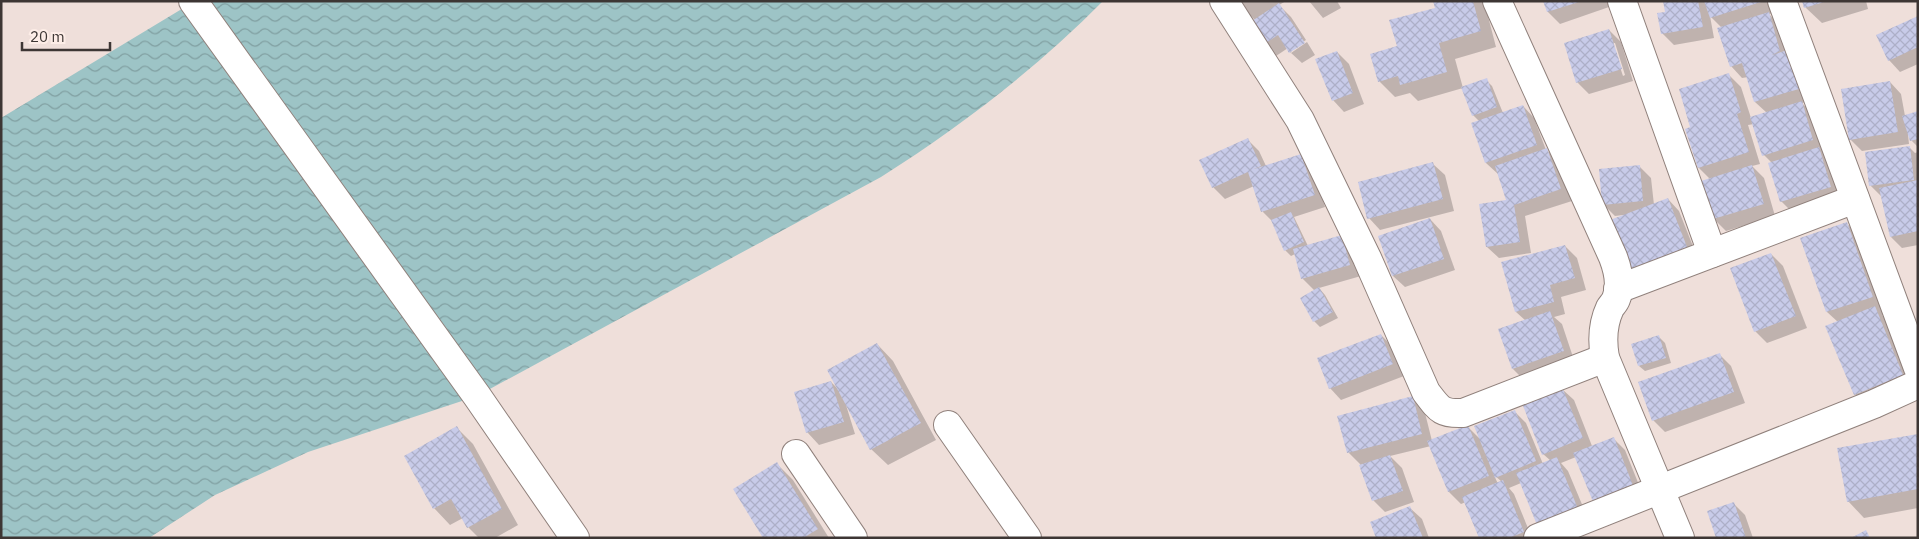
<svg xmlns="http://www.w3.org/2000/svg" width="1919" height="539" font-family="'IBM Plex Sans',sans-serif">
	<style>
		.water { fill: url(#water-waves) }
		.shadow { fill: #0003; fill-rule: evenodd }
		.building { fill: url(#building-cross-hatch) }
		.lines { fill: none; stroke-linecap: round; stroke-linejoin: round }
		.street-casing { stroke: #90817c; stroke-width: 30 }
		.street { stroke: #fff; stroke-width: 28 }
	</style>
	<defs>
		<pattern id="water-waves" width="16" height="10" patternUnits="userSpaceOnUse" patternTransform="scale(1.25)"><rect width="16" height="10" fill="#9dc4c6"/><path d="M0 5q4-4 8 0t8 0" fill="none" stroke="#81a0a2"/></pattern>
		<pattern id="building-cross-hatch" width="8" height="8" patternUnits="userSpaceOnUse" patternTransform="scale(1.25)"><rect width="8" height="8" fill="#c8cbe9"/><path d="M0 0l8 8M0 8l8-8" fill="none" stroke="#adafc8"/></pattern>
	</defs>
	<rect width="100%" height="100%" fill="#efdfda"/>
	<path class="water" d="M 195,1 L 1103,1 C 1036,69 961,126 881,177 L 477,396 L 308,452 L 215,495 L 149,538 L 1,538 L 1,118 Z"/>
	<g class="shadow">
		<polygon points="1239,1 1286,1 1279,5 1291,17 1306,40 1291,50 1291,53 1307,42 1315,55 1302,63 1290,52 1288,48 1276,56 1264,44 1255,20 1242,7"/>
		<polygon points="1309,1 1337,1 1341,8 1323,18"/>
		<polygon points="1435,1 1484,1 1496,47 1455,59 1463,88 1418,101 1410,93 1395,97 1379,81 1398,47 1437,9"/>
		<polygon points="1544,1 1607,1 1609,7 1560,24 1548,12"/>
		<polygon points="1664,1 1770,1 1774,13 1769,14 1780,26 1817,99 1802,103 1813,115 1824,152 1823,152 1831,160 1842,198 1793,213 1781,201 1772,163 1764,155 1754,124 1748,125 1760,164 1752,166 1764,178 1775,216 1726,231 1714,219 1710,179 1699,168 1692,128 1729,75 1741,87 1751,118 1767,113 1755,102 1748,77 1742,78 1731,66 1722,28 1710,16 1714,38 1674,45 1662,33 1666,13"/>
		<polygon points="1804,1 1866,1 1868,9 1822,23 1805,7"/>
		<polygon points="1918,18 1918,64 1900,72 1889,60"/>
		<path d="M 1609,30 L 1621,42 L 1633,81 L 1589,94 L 1578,83 L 1565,44 ZM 1612,43 L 1615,43 L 1625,75 L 1623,76 Z"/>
		<polygon points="1337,52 1349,64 1364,104 1344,112 1333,100"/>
		<polygon points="1486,80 1492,86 1503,113 1523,106 1534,118 1546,150 1558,161 1572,201 1525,216 1531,253 1499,258 1487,247 1508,201 1498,174 1486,163 1473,124 1479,121 1473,115"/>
		<polygon points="1890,82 1901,94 1905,116 1918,112 1918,147 1911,140 1910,135 1908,135 1909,144 1862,151 1850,139"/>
		<polygon points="1248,140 1259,151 1266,166 1301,156 1313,167 1325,207 1294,217 1308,246 1341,236 1361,276 1319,288 1325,295 1338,318 1320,327 1314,321 1315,291 1302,278 1295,254 1291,256 1285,250 1273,222 1263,212 1254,186 1225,199 1213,187"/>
		<polygon points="1909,147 1915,153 1918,152 1918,245 1902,248 1891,237 1882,197 1870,185"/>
		<polygon points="1433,164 1445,175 1454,211 1380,230 1369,218"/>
		<polygon points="1640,167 1651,178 1654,205 1668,199 1679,211 1698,259 1643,281 1623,215 1615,216 1603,204"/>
		<polygon points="1430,219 1441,231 1455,270 1405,287 1393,276 1380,237"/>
		<polygon points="1846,223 1863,239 1888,313 1882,315 1891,323 1918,388 1871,411 1855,394 1838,322 1827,312 1802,239"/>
		<polygon points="1565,246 1577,258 1586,290 1561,297 1565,314 1554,317 1562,324 1575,363 1525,381 1513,369 1500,330 1526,321 1516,312 1503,263"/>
		<polygon points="1771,254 1783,266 1807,328 1767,343 1755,331"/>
		<polygon points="1381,335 1393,347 1404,376 1341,400 1330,388"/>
		<polygon points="1659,337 1665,343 1671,363 1645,371 1639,366"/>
		<polygon points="877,344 893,361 936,440 888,465 871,449 846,405 855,434 819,445 808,433 795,393 831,382 839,390"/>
		<polygon points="1719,354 1731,366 1745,403 1665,432 1653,420"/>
		<path d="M 1562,389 L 1574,400 L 1592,446 L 1613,438 L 1625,450 L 1645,500 L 1576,457 L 1561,463 L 1568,471 L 1589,521 L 1521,483 L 1509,488 L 1514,494 L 1532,538 L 1480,538 L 1466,502 L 1461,504 L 1449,492 L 1431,446 L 1390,456 L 1402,468 L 1414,502 L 1385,512 L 1373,500 L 1360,464 L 1348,452 L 1412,397 L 1424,409 L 1432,441 L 1467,426 L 1481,440 L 1514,411 L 1526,423 L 1543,464 L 1551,461 L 1543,454 ZM 1494,475 L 1502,482 L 1498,484 Z"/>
		<polygon points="457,428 473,444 518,525 495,538 479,538 468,527 463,518 450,525 434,508"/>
		<polygon points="1918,435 1918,508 1864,518 1848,501"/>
		<polygon points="777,464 793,480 829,538 764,538"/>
		<polygon points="1733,503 1745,515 1753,538 1718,538"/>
		<polygon points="1410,508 1422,519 1429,538 1378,538"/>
	</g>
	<g class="building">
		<polygon points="1433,1 1473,1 1481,31 1439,43 1447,72 1400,85 1398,76 1378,82 1370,54 1397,46 1389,20 1435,8"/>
		<polygon points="1543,1 1579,1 1579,2 1547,12"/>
		<polygon points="1663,1 1698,1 1703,27 1661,34 1657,13 1665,12"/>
		<polygon points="1704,1 1761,1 1761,2 1710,18"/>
		<polygon points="1802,1 1824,1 1824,2 1804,8"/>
		<polygon points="1279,3 1305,43 1289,53 1278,35 1263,45 1249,23"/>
		<polygon points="1769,12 1780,51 1772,55 1794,48 1806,87 1754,102 1742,63 1730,67 1717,28"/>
		<polygon points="1918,16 1918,47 1888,61 1876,35"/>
		<polygon points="1609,29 1622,69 1576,83 1564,43"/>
		<polygon points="1337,51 1353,93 1332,101 1315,59"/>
		<polygon points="1729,73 1741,112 1737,114 1749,152 1698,168 1685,129 1690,127 1679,89"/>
		<polygon points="1487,78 1497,107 1472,116 1461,87"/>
		<polygon points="1890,81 1898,132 1849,140 1841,89"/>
		<polygon points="1802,101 1813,140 1762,156 1750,117"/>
		<polygon points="1523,105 1537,145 1485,163 1471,123"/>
		<polygon points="1918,111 1918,139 1910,141 1902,116"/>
		<polygon points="1248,138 1261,166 1254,169 1301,154 1315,195 1261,212 1248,172 1212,188 1199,160"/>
		<polygon points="1910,146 1914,180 1869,186 1865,152"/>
		<polygon points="1819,147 1831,187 1780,202 1768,163"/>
		<polygon points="1547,148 1561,189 1514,205 1520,242 1486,247 1479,204 1506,200 1495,166"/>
		<polygon points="1433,162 1443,199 1367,219 1358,182"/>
		<polygon points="1640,165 1643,201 1602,205 1599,169"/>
		<polygon points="1752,165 1764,204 1713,219 1701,181"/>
		<polygon points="1918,180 1918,231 1890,237 1879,188"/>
		<polygon points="1668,198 1687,247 1630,270 1610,220"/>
		<polygon points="1291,212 1304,242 1284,251 1271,220"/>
		<polygon points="1430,218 1444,259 1392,276 1378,236"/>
		<polygon points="1847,222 1873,297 1826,312 1800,238"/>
		<polygon points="1342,235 1350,265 1301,279 1293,249"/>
		<polygon points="1565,245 1575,278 1550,285 1554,302 1515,312 1501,262"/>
		<polygon points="1771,253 1796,316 1754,332 1730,268"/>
		<polygon points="1319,287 1333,312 1313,322 1300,298"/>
		<polygon points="1875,306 1903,375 1854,395 1825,326"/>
		<polygon points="1550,311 1564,351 1512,369 1498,329"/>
		<polygon points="1381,334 1393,364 1329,389 1317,358"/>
		<polygon points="1659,335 1666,358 1638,366 1631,344"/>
		<polygon points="877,343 921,423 870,450 827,370"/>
		<polygon points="1720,353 1734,392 1652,421 1638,382"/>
		<polygon points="831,381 844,422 806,433 794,392"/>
		<polygon points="1562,387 1583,438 1542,455 1522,403"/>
		<polygon points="1413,396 1422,434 1347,453 1337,416"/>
		<polygon points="1515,410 1536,461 1495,478 1474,426"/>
		<polygon points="1468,425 1489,476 1448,492 1427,441"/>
		<polygon points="457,426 502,509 467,528 451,499 433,509 404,456"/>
		<polygon points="1918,434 1918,489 1847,502 1837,448"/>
		<polygon points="1614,437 1634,488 1594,504 1573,453"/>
		<polygon points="1390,455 1403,491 1372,501 1359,465"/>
		<polygon points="1557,457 1578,509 1537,525 1516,473"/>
		<polygon points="777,462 818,529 803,538 763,538 733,489"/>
		<polygon points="1503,480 1524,532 1509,538 1479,538 1462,497"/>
		<polygon points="1734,502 1746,538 1716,538 1707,511"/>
		<polygon points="1410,506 1423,538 1376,538 1370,522"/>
		<polygon points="1866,530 1870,538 1851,538"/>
	</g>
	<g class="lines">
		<g class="street-casing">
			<g id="street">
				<polyline points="193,1 477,396 575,538"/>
				<path d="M 1224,1 L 1300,120 L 1367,258 L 1426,392 C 1439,409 1441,414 1463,413 L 1605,358"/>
				<path d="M 1497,1 L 1613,257 C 1618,270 1622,285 1616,299 C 1615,302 1612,305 1610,308 C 1602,325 1602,341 1605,358 L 1680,538"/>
				<polyline points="1622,1 1712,253"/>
				<polyline points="1782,1 1918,368"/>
				<polyline points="1618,289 1855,199"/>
				<polyline points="948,425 1027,538"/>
				<polyline points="796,454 853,538"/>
				<polyline points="1538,538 1874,404 1918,384"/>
			</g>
		</g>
		<use href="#street" class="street"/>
	</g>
	<rect width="1919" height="539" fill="none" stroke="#3d3634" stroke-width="5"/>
	<path d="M22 42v8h88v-8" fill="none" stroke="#3d3634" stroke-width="2.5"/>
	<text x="30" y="42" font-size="15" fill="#3d3634" stroke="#fdede7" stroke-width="4" paint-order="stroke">20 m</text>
</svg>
